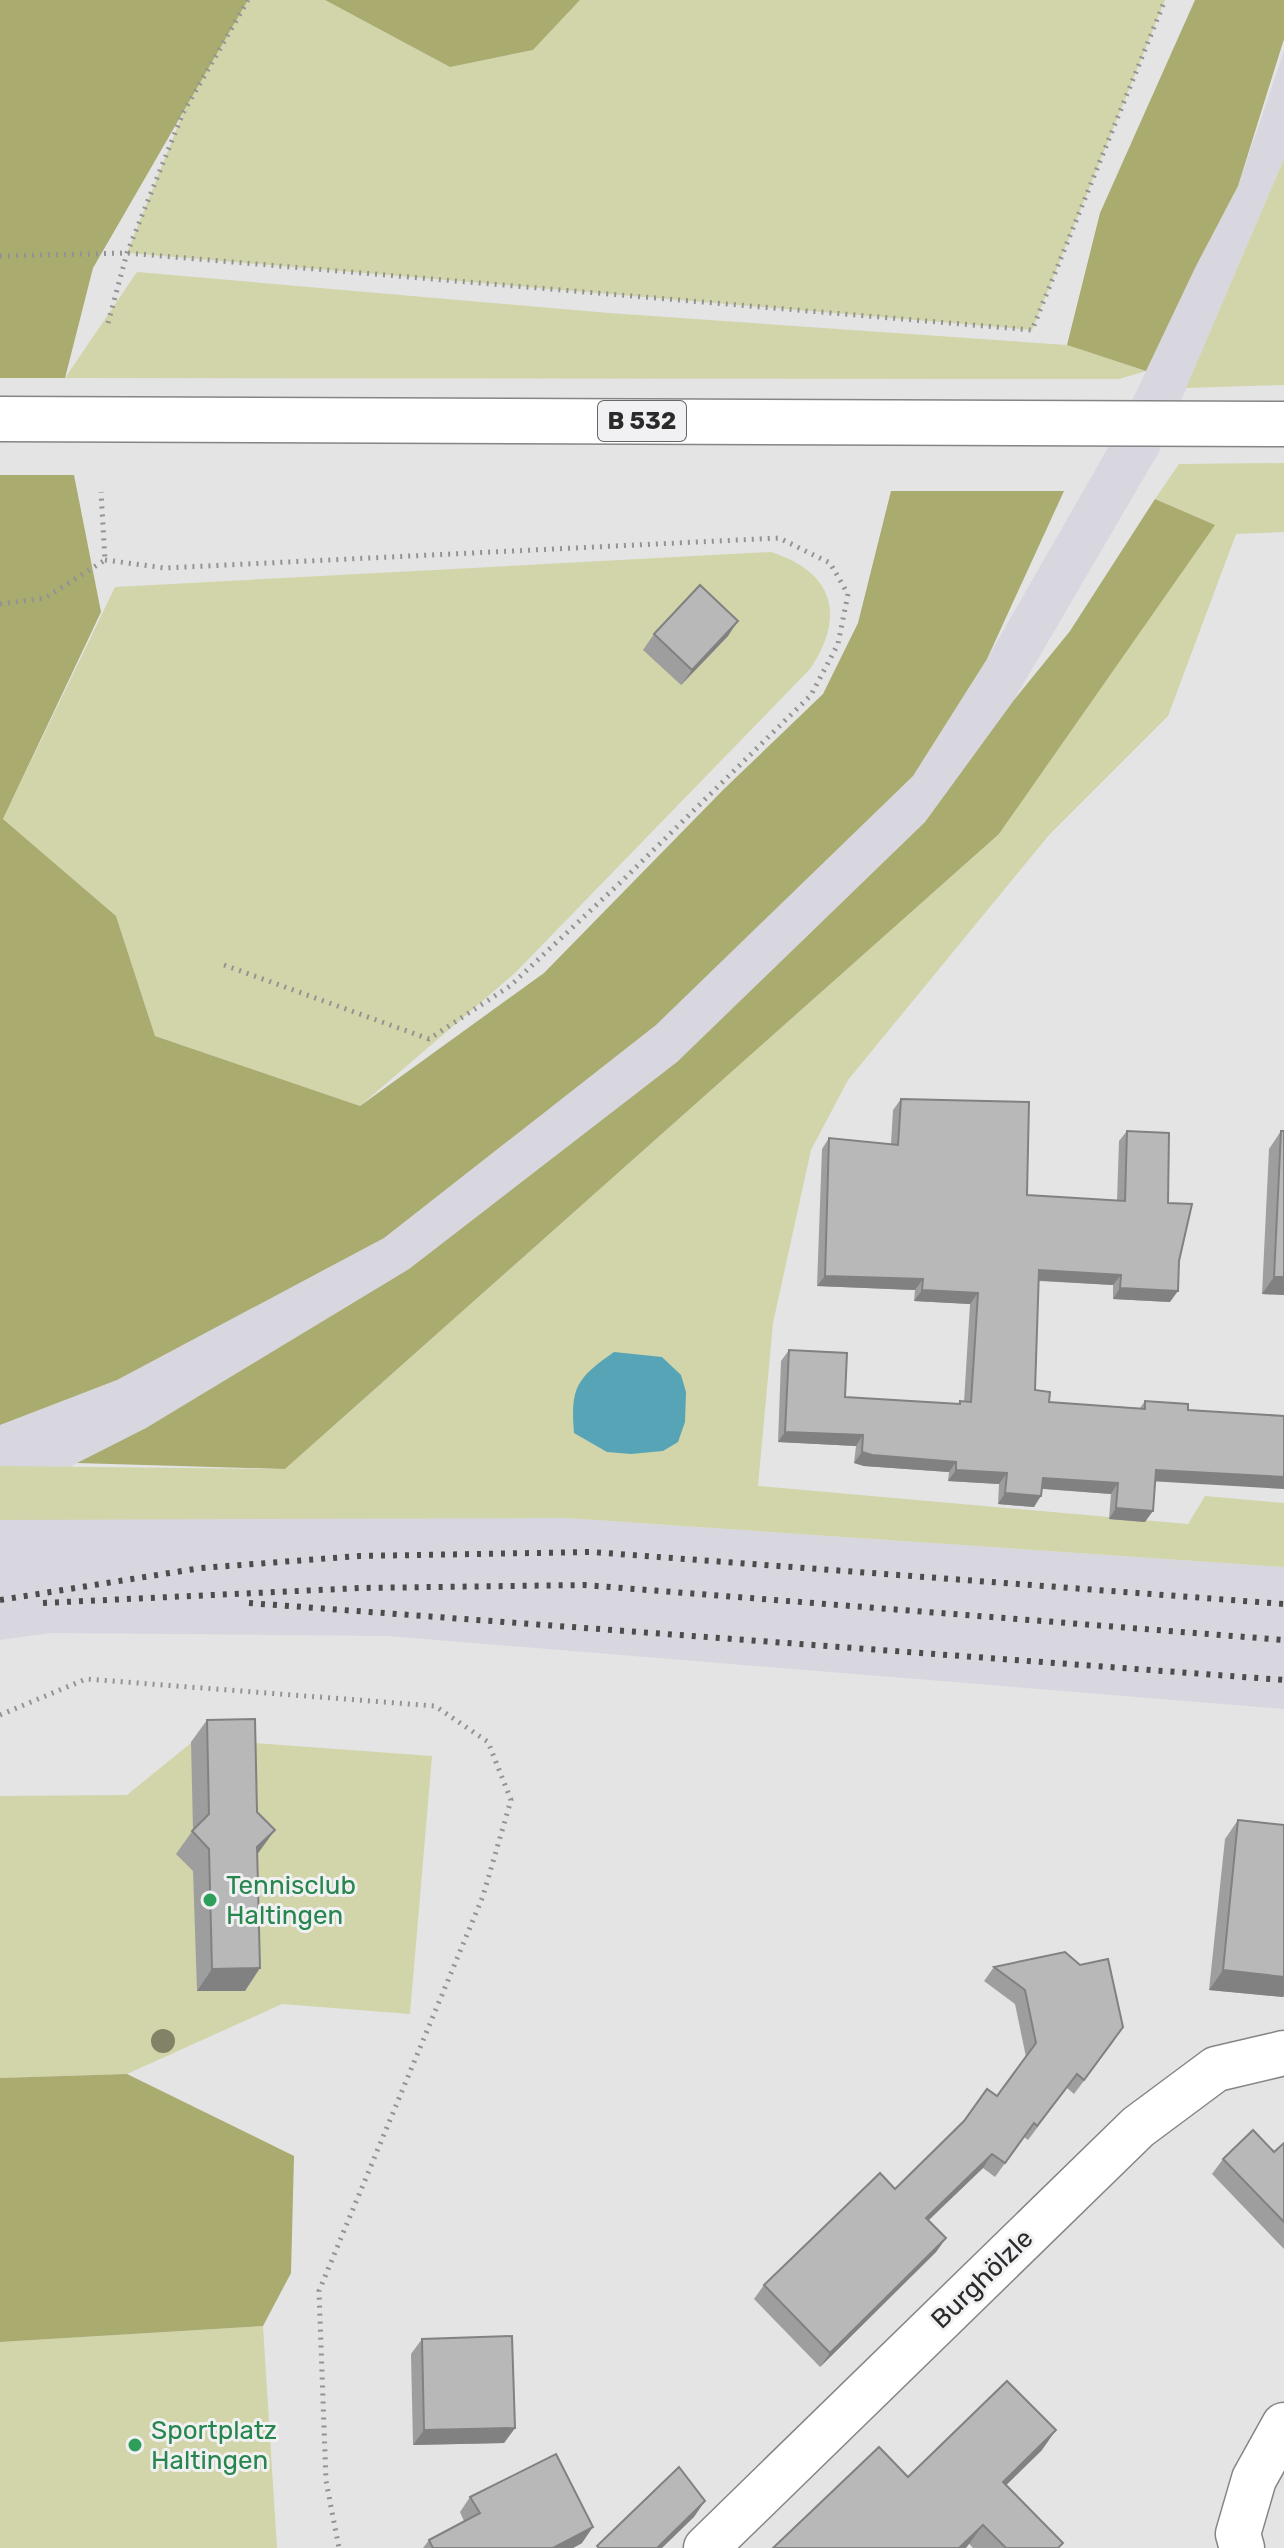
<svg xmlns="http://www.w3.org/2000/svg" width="1284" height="2548" font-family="Rubik,sans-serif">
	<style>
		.built { fill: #d8d7e0 }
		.green { fill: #d2d5a9 }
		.forest { fill: #a9ab6f }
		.water { fill: #57a4b7 }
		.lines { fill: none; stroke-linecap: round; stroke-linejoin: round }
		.minor-casing { stroke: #858586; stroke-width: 47 }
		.major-casing { stroke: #858586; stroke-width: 47 }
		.path { stroke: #939393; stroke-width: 5; stroke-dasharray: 2 6; stroke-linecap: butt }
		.minor { stroke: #fff; stroke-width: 44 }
		.major { stroke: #fff; stroke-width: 44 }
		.rail { stroke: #4c4c4c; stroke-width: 6; stroke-dasharray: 4 8; stroke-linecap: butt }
		.tree { fill: #828267 }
		.wall { fill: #9f9e9f }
		.shaded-wall { fill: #828182 }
		.building { fill: #b9b8b9; stroke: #828182; stroke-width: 2 }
		.leisure-dot { fill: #2e9e5b; stroke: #f1f1f3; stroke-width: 3 }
		.labels { text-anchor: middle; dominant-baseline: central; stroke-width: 6; stroke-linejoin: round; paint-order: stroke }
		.shield { fill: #f1f1f3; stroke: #666; stroke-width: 2 }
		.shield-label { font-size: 24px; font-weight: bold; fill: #2a2a2a }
		.leisure-label { font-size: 26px; fill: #27864d; stroke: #f1f1f3; text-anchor: start }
		.street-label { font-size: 26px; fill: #2a2a2a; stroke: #f1f1f3 }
	</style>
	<rect width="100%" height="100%" fill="#e4e4e5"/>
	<polygon class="built" points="1284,51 1284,159 1159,452 1014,700 925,822 677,1062 409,1269 146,1428 21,1492 566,1518 1284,1567 1284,1709 387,1636 50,1633 0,1640 0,1425 117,1380 913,776 987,659 1117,432 1196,266 1238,186"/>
	<g class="green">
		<polygon points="248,0 325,0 450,67 533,50 580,0 1165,0 1032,330 127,253 183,113"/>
		<polygon points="1284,159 1284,385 1186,388"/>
		<polygon points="137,272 609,313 1067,345 1146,371 1119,379 65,378"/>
		<polygon points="1284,463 1284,532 1236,534 1168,716 1049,835 848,1080 811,1150 773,1323 758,1486 1188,1524 1205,1496 1284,1503 1284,1567 566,1518 0,1520 0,1466 285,1469 999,834 1214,525 1155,499 1179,464"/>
		<path d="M 771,552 C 834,572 846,616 810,669 L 515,973 L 360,1106 L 155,1036 L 116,916 L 3,819 L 115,587 Z"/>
		<polygon points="239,1742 432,1756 410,2014 282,2004 127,2074 0,2078 0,1796 127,1795 191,1743"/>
		<polygon points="263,2326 277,2548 0,2548 0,2342"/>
	</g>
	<g class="forest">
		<polygon points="0,0 248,0 93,268 65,378 0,378"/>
		<polygon points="325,0 580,0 533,50 450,67"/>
		<polygon points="1195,0 1284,0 1284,39 1238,186 1196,266 1146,371 1067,345 1100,213"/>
		<polygon points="0,475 74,475 101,612 3,819 116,916 155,1036 360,1106 544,973 723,790 823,694 858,623 891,491 1064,491 987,659 913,776 656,1025 384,1238 117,1380 0,1425"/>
		<polygon points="1155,499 1215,525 999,834 285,1469 77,1463 146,1428 409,1269 677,1062 925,822 1014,700 1070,631"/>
		<polygon points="127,2074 294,2156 291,2273 263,2326 0,2342 0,2078"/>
	</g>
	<path class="water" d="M 614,1352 L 662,1357 L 681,1375 L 686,1392 L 685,1422 L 678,1442 L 663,1451 L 631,1454 L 607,1452 L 574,1433 C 570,1387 577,1378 614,1352 Z"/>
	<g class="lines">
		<g class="minor-casing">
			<g id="minor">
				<polyline points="706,2548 1138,2127 1216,2069 1284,2053"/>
				<polyline points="1242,2548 1238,2534 1254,2479 1284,2425"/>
			</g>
		</g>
		<g class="major-casing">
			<polyline id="major" points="0,419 1284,424"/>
		</g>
		<g class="path">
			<polyline points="0,256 127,253 1032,330 1165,0"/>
			<polyline points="108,323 127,253 183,113 248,0"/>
			<polyline points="105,560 165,568 779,538 830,563 848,594 838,644 811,695 623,880 510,986 429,1039 224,965"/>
			<polyline points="0,604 45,598 105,560 101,492"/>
			<polyline points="0,1715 86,1679 435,1706 488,1742 511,1800 483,1896 319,2291 326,2481 339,2548"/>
		</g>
		<use href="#minor" class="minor"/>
		<use href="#major" class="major"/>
		<g class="rail">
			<polyline points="0,1600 201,1568 359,1556 592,1552 1284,1604"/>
			<polyline points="43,1603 361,1588 584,1585 1284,1640"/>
			<polyline points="249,1603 1284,1680"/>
		</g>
	</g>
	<circle class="tree" cx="163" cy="2041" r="12"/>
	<g class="wall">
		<polygon points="654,634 728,636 681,685 643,650"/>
		<polygon points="901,1099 1027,1195 1117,1201 1119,1141 1127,1131 1168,1203 1170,1302 1113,1299 1113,1285 1038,1281 1035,1390 1049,1402 1140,1408 1145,1401 1155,1481 1145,1522 1109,1519 1111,1494 1042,1489 1034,1507 998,1504 999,1484 948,1481 949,1472 864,1466 854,1463 856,1446 778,1442 781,1361 789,1350 845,1397 958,1404 960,1401 964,1402 970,1304 914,1301 915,1290 817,1286 822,1149 829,1138 891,1144 893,1110"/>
		<polygon points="1281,1131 1284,1295 1262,1294 1269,1149"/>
		<polygon points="207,1720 259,1852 257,1854 245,1991 197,1991 193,1871 176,1854 193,1830 191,1742"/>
		<polygon points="1238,1820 1284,1825 1283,1997 1209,1990 1225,1839"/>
		<polygon points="994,1967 1114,2041 1074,2094 1067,2088 1028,2140 1024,2137 995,2177 983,2168 928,2221 946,2238 936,2252 820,2367 754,2299 764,2285 895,2189 997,2096 1026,2057 1015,2004 984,1981"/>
		<polygon points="1284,2143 1284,2249 1212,2174 1223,2159 1274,2152"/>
		<polygon points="422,2339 515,2428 504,2443 413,2445 411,2354"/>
		<polygon points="1042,2450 1006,2485 1060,2548 973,2548 908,2477"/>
		<polygon points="470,2497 582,2543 573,2548 423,2548 429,2540 464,2521 460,2512"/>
	</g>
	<g class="shaded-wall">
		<polygon points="738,621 728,636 681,685 692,670"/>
		<polygon points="1039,1270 1121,1275 1113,1285 1031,1280"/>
		<polygon points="825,1276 923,1279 915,1290 817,1286"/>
		<polygon points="1274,1277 1284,1277 1284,1295 1262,1294"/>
		<polygon points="1120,1288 1178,1291 1170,1302 1113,1299"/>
		<polygon points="922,1290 978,1293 970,1304 914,1301"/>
		<polygon points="785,1432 863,1435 856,1446 778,1442"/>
		<polygon points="862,1452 956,1462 949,1472 864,1466 854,1463"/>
		<polygon points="956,1470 1007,1473 999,1484 948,1481"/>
		<polygon points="1156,1470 1284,1477 1284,1489 1149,1481"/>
		<polygon points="1043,1478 1118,1483 1111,1494 1035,1488"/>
		<polygon points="1005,1493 1041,1496 1034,1507 998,1504"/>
		<polygon points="1116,1508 1153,1511 1145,1522 1109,1519"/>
		<polygon points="275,1830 259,1852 242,1869 257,1847"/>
		<polygon points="260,1968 245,1991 197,1991 212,1969"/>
		<polygon points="1223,1970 1284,1977 1284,1996 1283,1997 1209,1990"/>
		<polygon points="992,2154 983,2168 916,2232 926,2218"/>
		<polygon points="946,2238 936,2252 820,2367 830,2353"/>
		<polygon points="515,2428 504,2443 413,2445 424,2430"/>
		<polygon points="1056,2430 1042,2450 989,2502 1003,2482"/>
		<polygon points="705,2501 694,2517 662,2548 657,2548"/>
		<polygon points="983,2525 969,2544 966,2548 959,2548"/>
		<polygon points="593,2527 582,2543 573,2548 553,2548"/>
	</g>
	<g class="building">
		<polygon points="700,585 738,621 692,670 654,634"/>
		<polygon points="901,1099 1029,1102 1027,1195 1125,1201 1127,1131 1169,1133 1168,1203 1192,1204 1179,1261 1178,1291 1120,1288 1121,1275 1039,1270 1035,1390 1050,1392 1049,1402 1145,1409 1145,1401 1188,1404 1188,1410 1284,1416 1284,1477 1156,1470 1153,1511 1116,1508 1118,1483 1043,1478 1041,1496 1005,1493 1007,1473 956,1470 956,1462 872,1455 862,1452 863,1435 785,1432 789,1350 847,1353 845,1397 960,1404 960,1401 971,1402 978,1293 922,1290 923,1279 825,1276 829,1138 898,1145"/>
		<polygon points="1281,1131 1284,1131 1284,1277 1274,1277"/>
		<polygon points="255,1719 257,1812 275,1830 257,1847 260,1968 212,1969 209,1849 192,1831 209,1814 207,1720"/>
		<polygon points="1238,1820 1284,1825 1284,1977 1223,1970"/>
		<polygon points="1065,1952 1080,1965 1108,1959 1123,2027 1084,2080 1077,2074 1037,2126 1034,2123 1005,2163 992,2154 926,2218 946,2238 830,2353 764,2285 880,2173 895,2189 964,2121 987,2089 997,2096 1036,2043 1025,1990 994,1967"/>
		<polygon points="1253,2130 1274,2152 1284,2143 1284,2222 1223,2159"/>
		<polygon points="512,2336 515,2428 424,2430 422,2339"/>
		<polygon points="1007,2381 1056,2430 1003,2482 1063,2543 1058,2548 1006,2548 983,2525 959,2548 773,2548 879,2447 908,2477"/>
		<polygon points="556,2454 593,2527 553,2548 433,2548 429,2540 480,2513 470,2497"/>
		<polygon points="679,2467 705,2501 657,2548 599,2548 597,2546"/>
	</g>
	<g class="leisure-dot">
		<circle cx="210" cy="1900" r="8"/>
		<circle cx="135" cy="2445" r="8"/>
	</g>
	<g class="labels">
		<rect class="shield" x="598" y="401" width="88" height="40" rx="6"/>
		<g class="shield-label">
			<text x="642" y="421">B 532</text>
		</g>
		<g class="leisure-label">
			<text x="226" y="1885">Tennisclub<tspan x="226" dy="30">Haltingen</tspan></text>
			<text x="151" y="2430">Sportplatz<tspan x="151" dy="30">Haltingen</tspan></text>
		</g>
		<g class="street-label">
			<text transform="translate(982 2279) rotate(-44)">Burghölzle</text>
		</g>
	</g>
</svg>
